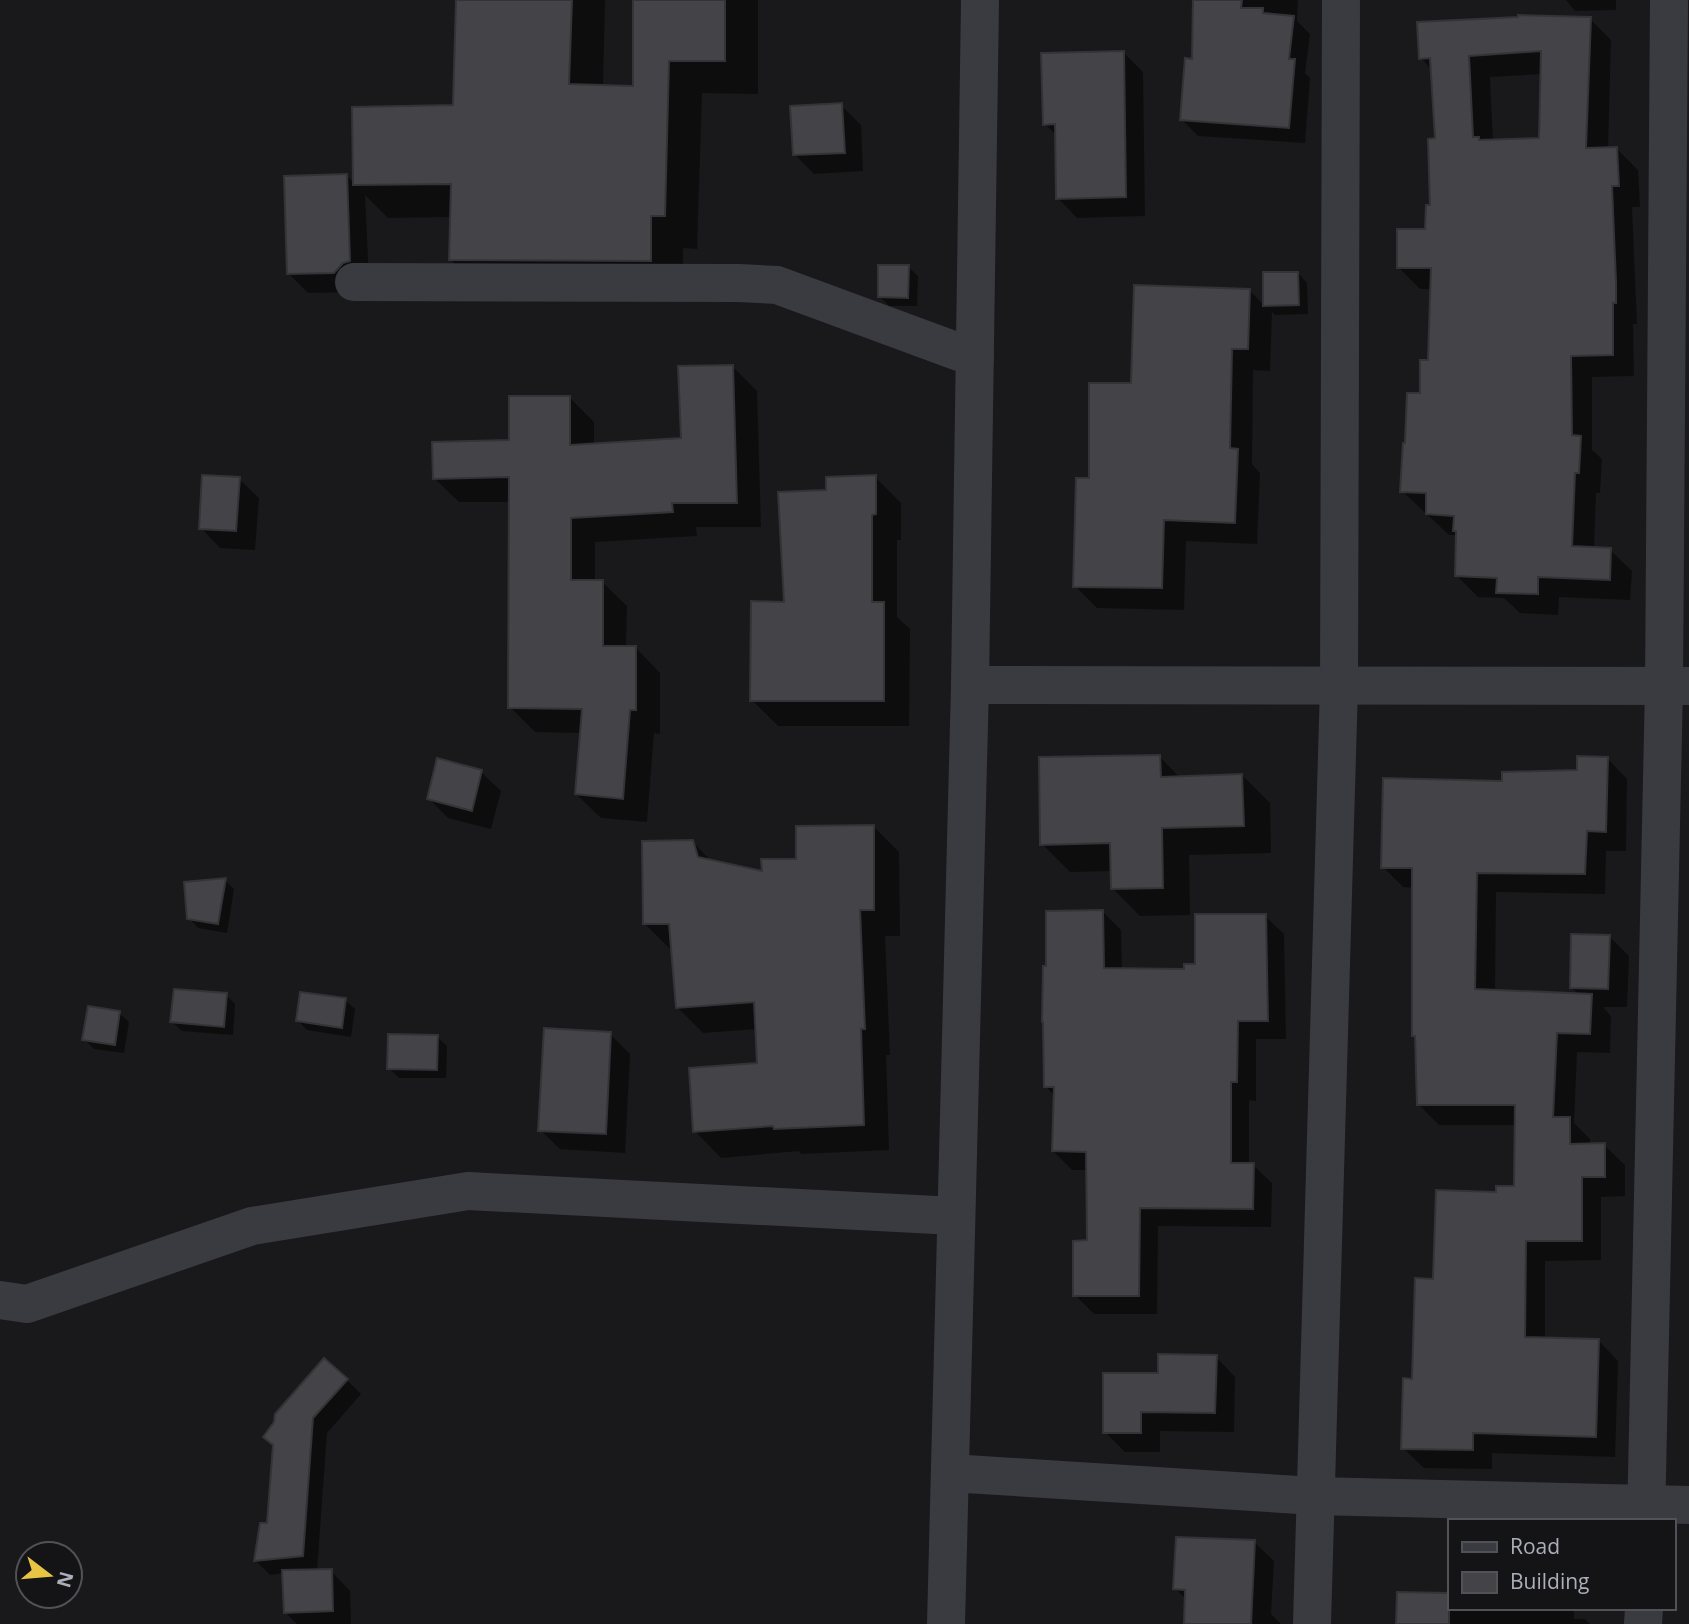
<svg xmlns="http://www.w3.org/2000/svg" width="1689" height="1624" font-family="'Open Sans',sans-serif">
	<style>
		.shadow { fill: #0007; fill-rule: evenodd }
		.building { fill: #444448; stroke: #343337; stroke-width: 2; fill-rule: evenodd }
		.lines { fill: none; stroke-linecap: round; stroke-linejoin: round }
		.minor { stroke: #3a3b40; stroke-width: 38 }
	</style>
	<rect width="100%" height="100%" fill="#19191b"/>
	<g class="shadow">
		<polygon points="458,0 605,0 603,87 635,88 635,0 758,0 758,94 702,93 697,249 683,248 683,293 484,293 451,260 452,217 388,218 365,195 369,280 354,292 308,293 289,274 346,175 355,184 455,107"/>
		<polygon points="1195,0 1298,0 1297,21 1310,34 1305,73 1310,78 1305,143 1198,136 1182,120 1194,61"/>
		<polygon points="1566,0 1616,0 1616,10 1575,11"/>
		<path d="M 1590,19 L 1611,40 L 1608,149 L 1617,149 L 1638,170 L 1640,207 L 1632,207 L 1637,324 L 1633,324 L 1634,376 L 1592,377 L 1592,450 L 1602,459 L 1600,493 L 1596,493 L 1594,549 L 1610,550 L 1632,571 L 1630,600 L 1559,597 L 1558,615 L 1520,613 L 1504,598 L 1478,597 L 1456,575 L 1458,535 L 1449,535 L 1402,491 L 1407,445 L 1430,362 L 1432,289 L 1420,289 L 1399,268 L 1427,231 L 1432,206 L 1436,140 L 1432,70 L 1421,58 ZM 1542,74 L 1541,139 L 1493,141 L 1490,77 Z"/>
		<polygon points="1123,52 1143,72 1145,216 1077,218 1058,198 1057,136 1045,124"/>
		<polygon points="841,105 861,125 863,171 814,174 794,154"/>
		<polygon points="908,267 918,276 917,306 889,306 880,297"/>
		<polygon points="1298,273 1307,283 1308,314 1275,315 1272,312 1270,371 1253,370 1252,464 1260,473 1257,544 1186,541 1184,610 1097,608 1075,586 1090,480 1133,384 1250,291 1265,306 1264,274"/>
		<polygon points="732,366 757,391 761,527 696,527 697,536 595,542 595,582 602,582 627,606 626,648 636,648 660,673 660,734 654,733 647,822 601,818 576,794 582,733 535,732 510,707 511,502 459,502 434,478 511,442 569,397 594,422 594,445 682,440"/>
		<polygon points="875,477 901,503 901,540 897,540 897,617 910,629 909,726 778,726 752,700 786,603"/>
		<polygon points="239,479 259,498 255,550 220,548 201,528"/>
		<polygon points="1160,757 1180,778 1242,775 1270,803 1271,853 1189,855 1190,915 1140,916 1113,889 1112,871 1070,872 1042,844"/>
		<polygon points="1607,758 1627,779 1626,851 1606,851 1605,894 1496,892 1495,991 1579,995 1571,987 1609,936 1629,956 1627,1007 1603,1007 1611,1016 1610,1053 1577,1052 1574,1123 1590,1139 1590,1145 1604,1145 1625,1165 1625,1196 1601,1197 1601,1260 1545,1261 1545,1339 1598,1340 1618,1361 1615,1457 1492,1453 1492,1469 1424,1468 1403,1448 1413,1380 1435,1281 1498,1194 1516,1188 1516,1125 1439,1125 1419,1105 1417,1039 1413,1035 1414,888 1403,887 1383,867 1504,783 1579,772"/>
		<polygon points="481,772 501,791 491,829 448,818 429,799"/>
		<polygon points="873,826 899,852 900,936 885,936 890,1055 886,1055 889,1150 801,1154 799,1151 721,1158 695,1131 759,1064 757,1029 703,1033 677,1007 671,950 645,924 693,842 712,862 763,874"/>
		<polygon points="225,880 234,889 227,933 198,928 189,918"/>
		<polygon points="1102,911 1121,930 1122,970 1186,971 1197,966 1265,916 1284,934 1286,1039 1256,1039 1256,1101 1249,1100 1249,1164 1253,1165 1272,1183 1271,1227 1158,1226 1157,1314 1094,1314 1075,1295 1089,1242 1088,1170 1072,1170 1053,1151 1055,1096 1045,1086"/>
		<polygon points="226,995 235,1004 233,1035 182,1031 172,1022"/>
		<polygon points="345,1000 355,1009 351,1037 307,1030 298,1021"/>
		<polygon points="119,1013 129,1022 124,1053 94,1049 84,1039"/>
		<polygon points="610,1034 630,1054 625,1153 560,1149 540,1130"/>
		<polygon points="437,1037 447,1046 446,1078 399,1078 389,1068"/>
		<polygon points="1216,1357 1235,1377 1234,1432 1160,1431 1160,1452 1125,1452 1105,1432 1159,1375"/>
		<polygon points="347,1380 361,1394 327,1433 317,1571 331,1571 350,1591 351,1624 297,1624 285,1612 284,1573 270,1575 256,1561 269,1524 275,1446"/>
		<polygon points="1254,1542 1274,1561 1271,1614 1281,1624 1185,1624 1186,1600 1175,1588"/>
		<polygon points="1399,1594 1449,1595 1449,1608 1574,1608 1574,1619 1585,1619 1590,1624 1398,1624"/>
	</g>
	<g class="building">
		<polygon points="456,0 572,0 569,84 633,86 633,0 725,0 725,61 669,61 665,216 651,216 651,261 449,260 451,184 353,185 352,107 453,105"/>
		<polygon points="1193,0 1242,0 1241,8 1263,8 1263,13 1294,16 1289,59 1295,59 1289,128 1180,120 1185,58 1192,59"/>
		<path d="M 1518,15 L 1591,17 L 1586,148 L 1617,147 L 1619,186 L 1612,186 L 1616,282 L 1616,303 L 1613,303 L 1613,355 L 1571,356 L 1572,435 L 1581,436 L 1579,473 L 1575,473 L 1572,546 L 1611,548 L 1610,580 L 1538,577 L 1538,594 L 1496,593 L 1497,578 L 1455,576 L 1456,531 L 1453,531 L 1454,516 L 1426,514 L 1426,493 L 1400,492 L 1403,443 L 1405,443 L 1407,393 L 1420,393 L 1420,360 L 1428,360 L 1431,268 L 1397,268 L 1397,229 L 1425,229 L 1426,205 L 1430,205 L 1428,139 L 1435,138 L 1430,58 L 1419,59 L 1417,22 L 1518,17 ZM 1541,51 L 1539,138 L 1479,140 L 1479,137 L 1473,137 L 1469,56 Z"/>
		<polygon points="1124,51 1126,197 1056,199 1055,124 1043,125 1041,53"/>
		<polygon points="842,103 845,153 793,155 790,106"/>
		<polygon points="347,174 350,261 343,263 334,273 287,274 284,176"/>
		<polygon points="878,265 909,265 908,298 878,297"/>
		<polygon points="1263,272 1298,272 1299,305 1263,306"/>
		<polygon points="1134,285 1250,289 1248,349 1232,349 1230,448 1238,449 1235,523 1164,520 1162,588 1073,587 1076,478 1089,478 1089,383 1131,383"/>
		<polygon points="733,365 737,503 672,503 673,512 571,518 571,580 603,580 603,646 636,646 636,710 630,710 623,799 575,794 582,709 508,708 509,477 433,479 432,442 509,440 509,396 570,396 570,445 681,438 678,366"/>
		<polygon points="202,475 240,477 236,531 199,529"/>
		<polygon points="876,475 876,514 872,515 872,602 884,602 884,701 750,701 751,601 784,602 778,492 826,490 826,477"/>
		<polygon points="1160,755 1161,777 1242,774 1244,826 1162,828 1163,888 1111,889 1110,843 1040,845 1039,757"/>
		<polygon points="1577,756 1608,757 1606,832 1587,831 1585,874 1477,873 1475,989 1592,994 1590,1034 1557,1033 1553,1117 1570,1117 1570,1144 1605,1143 1605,1177 1582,1177 1582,1241 1526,1241 1525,1337 1599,1339 1596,1437 1473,1433 1473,1450 1401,1449 1403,1378 1412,1379 1415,1278 1433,1279 1436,1190 1496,1192 1496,1186 1514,1186 1515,1105 1417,1105 1415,1036 1412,1036 1412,868 1381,868 1383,778 1502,781 1502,772 1577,770"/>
		<polygon points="437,758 482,770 472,811 427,799"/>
		<polygon points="874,825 874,910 860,910 865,1029 861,1029 864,1125 774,1129 773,1126 693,1132 689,1068 757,1063 754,1002 676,1008 669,924 643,924 642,841 693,840 698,857 762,871 761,859 796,859 796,826"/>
		<polygon points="226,878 218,924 187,919 184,882"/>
		<polygon points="1103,910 1104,968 1184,969 1184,964 1195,964 1195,914 1266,914 1268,1021 1238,1021 1237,1082 1231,1082 1231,1163 1254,1163 1253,1209 1140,1208 1139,1296 1073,1296 1073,1241 1087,1240 1086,1152 1052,1151 1054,1087 1044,1087 1043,1022 1042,1022 1043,966 1046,966 1046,911"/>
		<polygon points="1571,934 1610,935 1608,989 1570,988"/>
		<polygon points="174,989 227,993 224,1027 170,1022"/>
		<polygon points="300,992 346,998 342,1028 296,1021"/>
		<polygon points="88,1006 120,1011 115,1045 82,1040"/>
		<polygon points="544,1028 611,1032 606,1134 538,1131"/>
		<polygon points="388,1034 438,1035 437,1070 387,1069"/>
		<polygon points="1158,1354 1217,1355 1215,1413 1141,1412 1141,1433 1103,1433 1103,1373 1158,1373"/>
		<polygon points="324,1358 348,1379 313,1418 303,1556 254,1561 260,1523 267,1523 273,1445 263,1437 274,1422 275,1414"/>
		<polygon points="1176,1537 1255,1540 1251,1624 1184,1624 1185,1590 1173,1589"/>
		<polygon points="332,1569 333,1611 284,1613 282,1570"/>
		<polygon points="1397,1592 1449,1593 1449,1624 1396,1624"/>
	</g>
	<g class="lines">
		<g class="minor">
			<polyline points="354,282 739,283 777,285 975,358"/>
			<polyline points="970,685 1689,686"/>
			<polyline points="0,1300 27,1304 252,1226 468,1191 955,1216"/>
			<polyline points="950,1473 1315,1496 1689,1505"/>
			<polyline points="1646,1521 1664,686 1669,0"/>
			<polyline points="946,1624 970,685 980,0"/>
			<polyline points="1312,1624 1339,685 1341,0"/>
			<polyline points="1643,1624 1644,1608"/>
		</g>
	</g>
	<rect x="1448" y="1519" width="228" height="91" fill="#141416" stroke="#515258" stroke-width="2"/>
	<rect x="1462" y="1542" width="35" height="10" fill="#3a3b40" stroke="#515258" stroke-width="2"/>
	<text x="1510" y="1554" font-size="21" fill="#acafba">Road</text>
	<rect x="1462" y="1572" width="35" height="21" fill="#444448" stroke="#515258" stroke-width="2"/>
	<text x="1510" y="1589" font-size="21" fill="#acafba">Building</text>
	<g transform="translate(49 1575) rotate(106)"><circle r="33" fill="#141416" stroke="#515258" stroke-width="2"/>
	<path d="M0-5L12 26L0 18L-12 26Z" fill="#e8c444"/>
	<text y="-10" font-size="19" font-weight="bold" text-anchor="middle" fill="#acafba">N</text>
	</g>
</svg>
